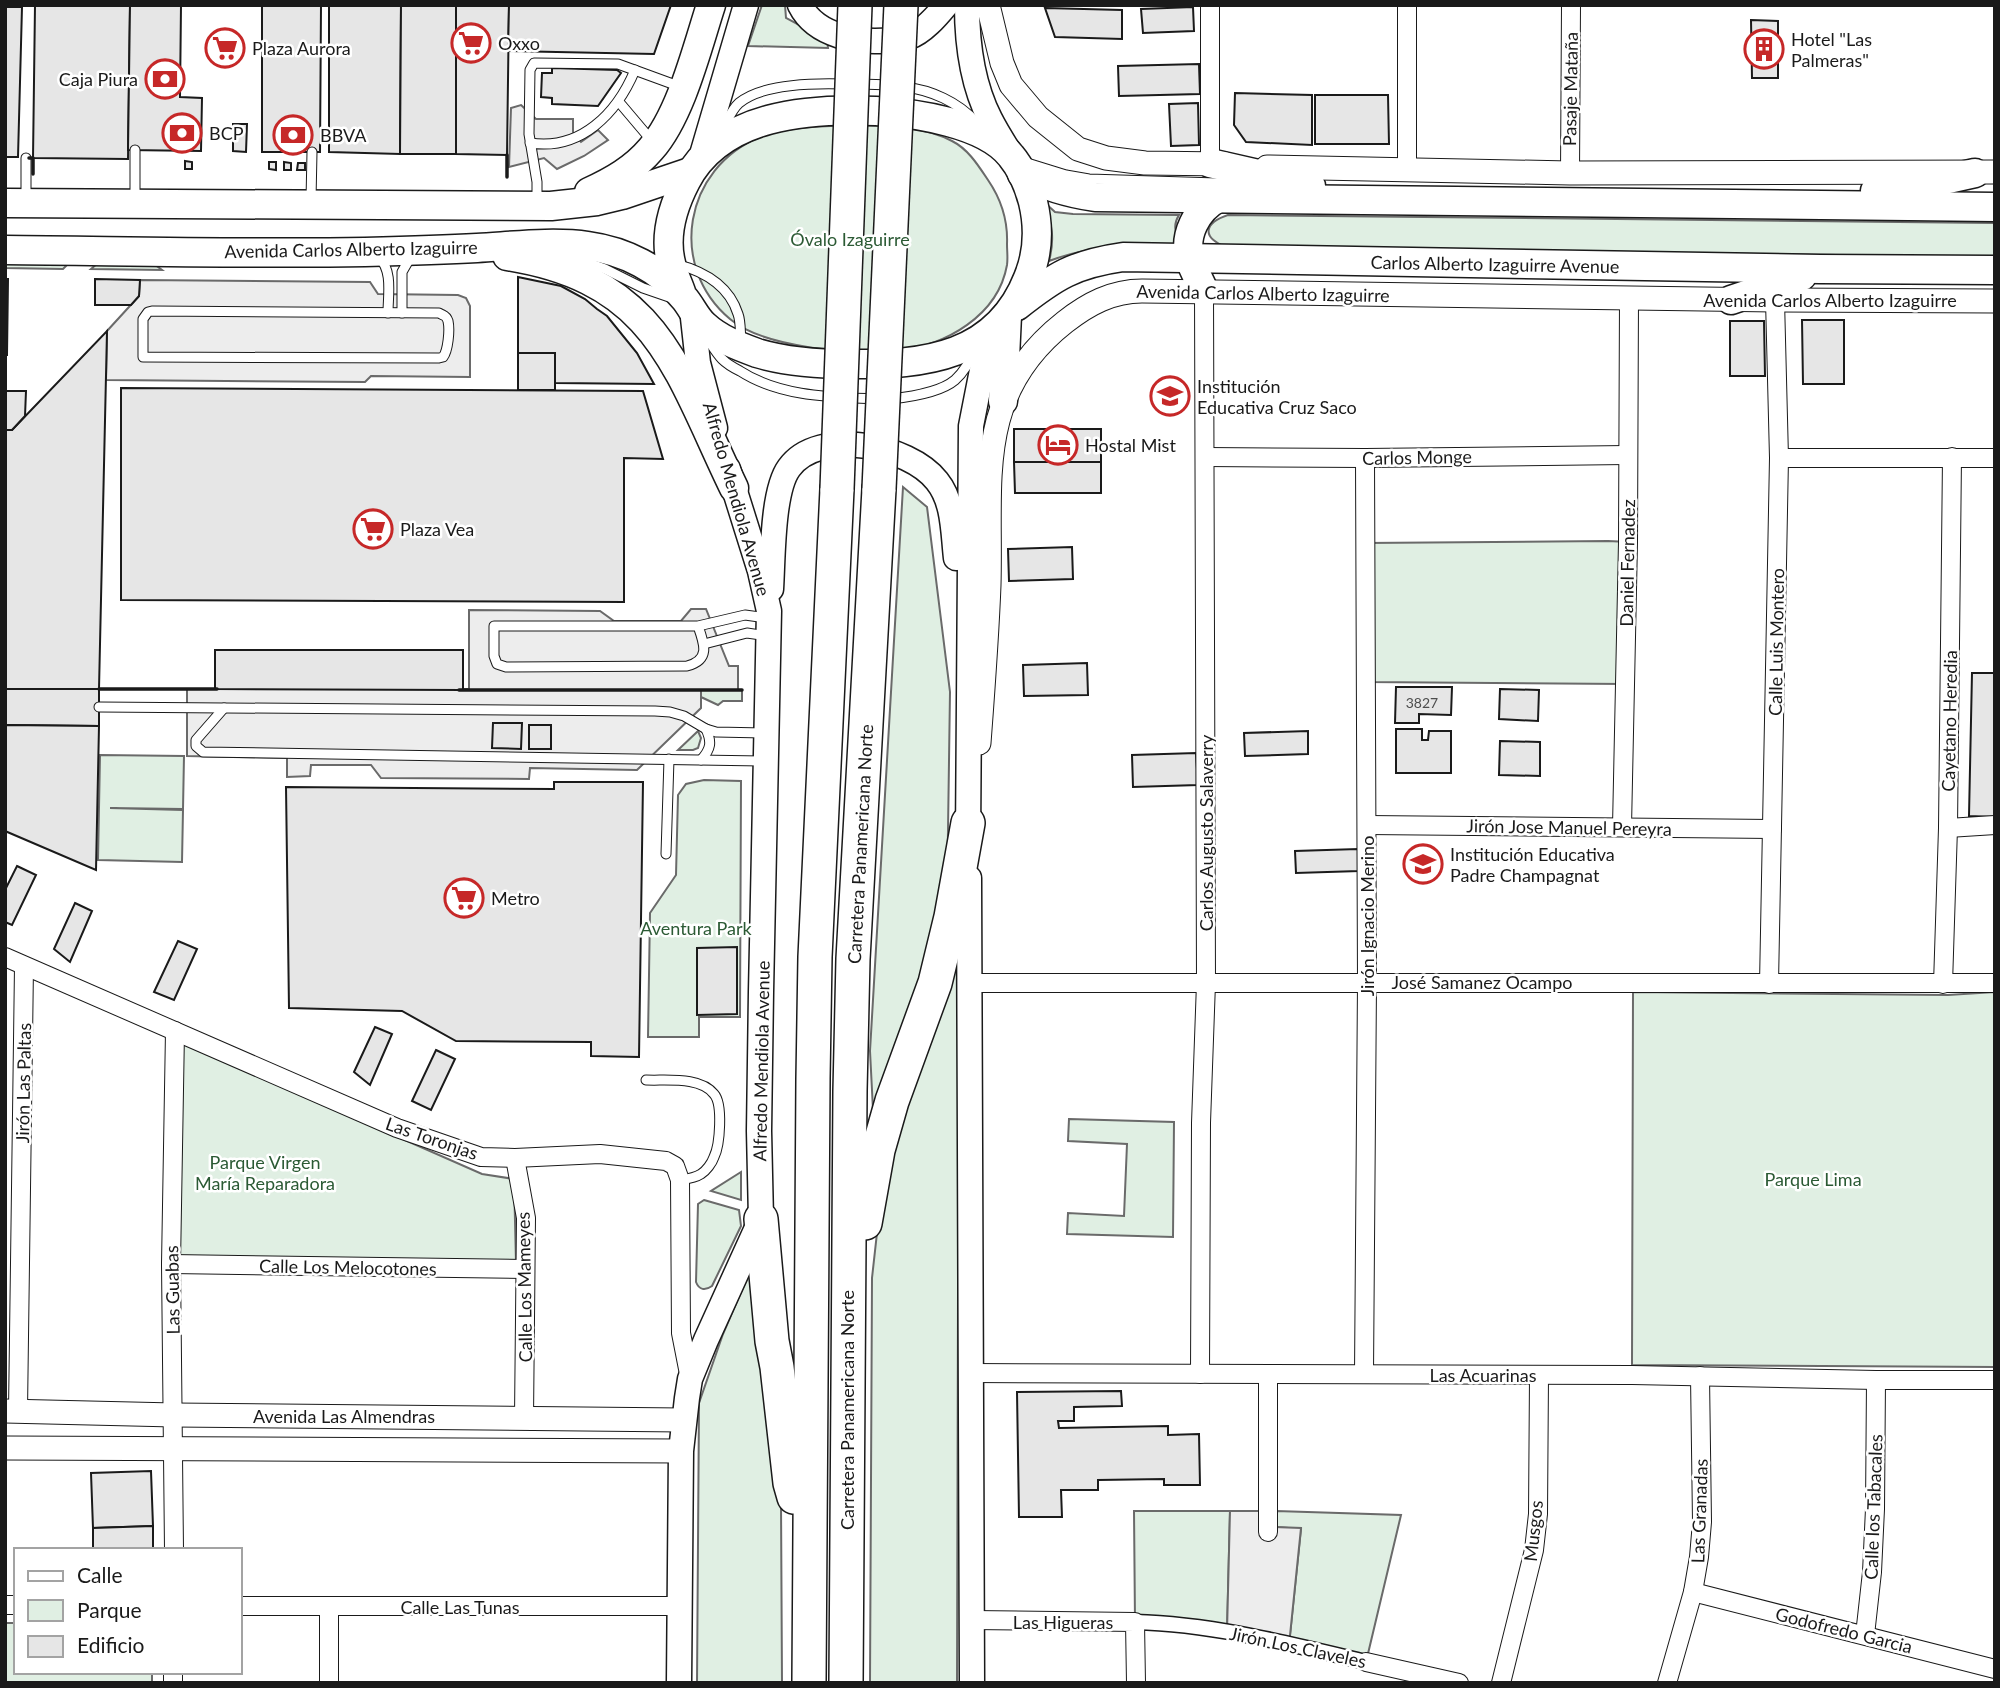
<svg xmlns="http://www.w3.org/2000/svg" width="2000" height="1688" font-family="Lato,sans-serif">
	<style>
		.green { fill: #e0efe3; stroke: #6a6a6a; stroke-width: 2 }
		.parking { fill: #ededed; stroke: #6a6a6a; stroke-width: 2 }
		.building { fill: #e6e6e6; stroke: #1a1a1a; stroke-width: 2 }
		.lines { fill: none; stroke-linecap: round; stroke-linejoin: round }
		.service-casing { stroke: #1a1a1a; stroke-width: 11 }
		.pedestrian-casing { stroke: #1a1a1a; stroke-width: 17 }
		.minor-casing { stroke: #1a1a1a; stroke-width: 20 }
		.tertiary-casing { stroke: #1a1a1a; stroke-width: 25 }
		.secondary-casing { stroke: #1a1a1a; stroke-width: 27 }
		.primary-casing { stroke: #1a1a1a; stroke-width: 31 }
		.motorway-casing { stroke: #1a1a1a; stroke-width: 36 }
		.service { stroke: #fff; stroke-width: 9 }
		.pedestrian { stroke: #fff; stroke-width: 14 }
		.minor { stroke: #fff; stroke-width: 18 }
		.tertiary { stroke: #fff; stroke-width: 23 }
		.secondary { stroke: #fff; stroke-width: 24 }
		.primary { stroke: #fff; stroke-width: 28 }
		.motorway { stroke: #fff; stroke-width: 33 }
		.motorway-bridge-casing { stroke: #1a1a1a; stroke-width: 36; stroke-linecap: butt }
		.motorway-bridge { stroke: #fff; stroke-width: 33 }
		.wall { stroke: #1a1a1a; stroke-width: 3.5 }
		.labels { text-anchor: middle; dominant-baseline: central; stroke-width: 5; stroke-linejoin: round; paint-order: stroke }
		.number-label { font-size: 14px; fill: #4d4d4d }
		.poi-label { font-size: 18px; fill: #1a1a1a; stroke: #fff; text-anchor: start }
		.street-label { font-size: 18px; fill: #1a1a1a; stroke: #fff }
		.park-label { font-size: 18px; fill: #2b5a34; stroke: #fff }
	</style>
	<rect width="100%" height="100%" fill="#fff"/>
	<g class="green">
		<polygon points="762,5 785,5 786,18 827,40 828,48 748,46"/>
		<path d="M 849,125 C 883,126 921,125 952,141 C 968,149 978,165 988,180 C 1001,199 1008,220 1007,244 C 1007,251 1008,258 1007,265 C 998,316 946,345 898,351 C 854,355 764,348 730,319 C 667,266 684,168 760,137 C 787,126 820,127 849,125 Z"/>
		<path d="M 1044,202 L 1055,212 L 1073,214 L 1179,215 C 1172,226 1176,234 1181,244 C 1135,244 1092,245 1049,261 C 1055,239 1052,223 1044,202 Z"/>
		<path d="M 1228,215 L 1995,223 L 1995,257 L 1226,247 C 1201,237 1204,223 1228,215 Z"/>
		<polygon points="5,262 69,263 63,269 5,268"/>
		<polygon points="98,263 154,264 162,270 91,269"/>
		<polygon points="903,487 927,507 950,692 947,900 873,1110 870,1051"/>
		<polygon points="1608,541 1628,542 1625,684 1366,682 1365,543"/>
		<polygon points="701,690 742,690 742,701 723,701 718,705 701,697"/>
		<polygon points="698,731 701,738 698,748 693,750 678,750"/>
		<polygon points="100,755 184,756 183,809 110,808 183,810 182,862 98,860"/>
		<polygon points="704,780 741,781 740,1017 699,1017 699,1037 648,1037 650,913 676,875 678,795 686,784"/>
		<polygon points="959,903 957,1683 870,1683 872,1278 885,1161"/>
		<polygon points="1633,992 1948,995 1995,992 1995,1367 1632,1365"/>
		<polygon points="180,1041 482,1174 514,1179 516,1263 179,1257"/>
		<polygon points="1069,1119 1174,1122 1173,1237 1067,1234 1068,1213 1124,1216 1127,1144 1068,1141"/>
		<polygon points="741,1172 741,1200 711,1191"/>
		<path d="M 704,1200 L 739,1210 L 741,1226 L 712,1286 C 705,1291 699,1290 696,1282 L 698,1204 Z"/>
		<polygon points="750,1271 781,1502 782,1683 697,1683 699,1403 723,1334"/>
		<polygon points="1134,1511 1230,1511 1227,1632 1135,1622"/>
		<polygon points="1276,1511 1401,1515 1366,1662 1289,1645 1301,1529 1275,1527"/>
		<polygon points="5,1623 16,1623 16,1672 152,1672 152,1683 5,1683"/>
	</g>
	<g class="parking">
		<polygon points="521,105 536,119 573,119 573,132 581,142 598,130 608,140 584,156 557,169 544,158 509,167 511,108"/>
		<polygon points="140,280 370,282 378,294 458,295 466,298 470,306 470,377 371,376 365,382 106,380 107,331 139,296"/>
		<polygon points="691,609 706,609 729,666 738,666 738,690 701,690 701,708 637,770 530,768 529,779 381,778 371,765 311,765 310,776 287,777 287,758 187,756 187,689 469,689 469,610 600,611 614,621 681,621"/>
		<polygon points="1230,1511 1268,1511 1275,1527 1301,1528 1289,1645 1227,1632"/>
	</g>
	<g class="building">
		<polygon points="35,5 130,5 128,159 33,158"/>
		<polygon points="130,5 181,5 180,97 202,98 201,151 128,150"/>
		<polygon points="262,5 321,5 320,152 262,152"/>
		<polygon points="329,5 401,5 400,154 329,152"/>
		<polygon points="401,5 456,5 456,154 400,154"/>
		<polygon points="456,5 509,5 507,155 456,154"/>
		<polygon points="509,5 671,5 654,54 508,51"/>
		<polygon points="5,7 22,7 18,157 5,157"/>
		<polygon points="1193,7 1194,31 1143,33 1141,9"/>
		<polygon points="1045,8 1122,10 1122,39 1055,37"/>
		<polygon points="1751,20 1778,21 1778,78 1752,78"/>
		<polygon points="1199,64 1200,94 1119,96 1118,66"/>
		<polygon points="552,68 617,70 621,73 598,106 552,104 552,98 541,97 542,73 552,73"/>
		<polygon points="1235,93 1312,95 1312,145 1246,142 1234,125"/>
		<polygon points="1315,95 1388,95 1389,144 1315,144"/>
		<polygon points="1198,103 1199,145 1171,146 1169,104"/>
		<polygon points="233,124 247,124 246,152 233,151"/>
		<polygon points="185,161 192,162 192,169 185,169"/>
		<polygon points="269,162 276,162 276,170 269,169"/>
		<polygon points="284,162 291,163 291,170 284,170"/>
		<polygon points="298,163 305,163 305,170 297,170"/>
		<polygon points="518,277 561,286 585,299 597,309 607,316 637,353 654,384 555,383 555,353 518,353"/>
		<polygon points="5,279 8,279 7,355 5,355"/>
		<polygon points="95,279 140,280 139,296 131,305 95,305"/>
		<polygon points="1802,320 1844,320 1844,384 1803,384"/>
		<polygon points="1730,321 1764,321 1765,376 1730,376"/>
		<polygon points="107,331 99,689 5,689 5,430 12,430"/>
		<rect x="518" y="353" width="37" height="37"/>
		<polygon points="121,388 643,391 663,459 624,458 624,602 121,600"/>
		<polygon points="5,391 26,391 25,416 12,430 5,430"/>
		<rect x="1014" y="429" width="87" height="33"/>
		<polygon points="1014,462 1101,462 1101,493 1015,493"/>
		<polygon points="1072,547 1073,579 1009,581 1008,549"/>
		<polygon points="215,650 463,650 463,690 215,689"/>
		<polygon points="1087,663 1088,695 1024,696 1023,665"/>
		<polygon points="1972,673 1995,673 1995,817 1969,816"/>
		<polygon points="1396,687 1452,687 1451,715 1419,714 1419,723 1395,723"/>
		<polygon points="5,689 99,689 99,726 5,725"/>
		<polygon points="1500,689 1539,690 1538,721 1499,719"/>
		<polygon points="493,723 522,723 521,749 492,748"/>
		<polygon points="5,725 99,726 96,870 5,831"/>
		<rect x="529" y="725" width="22" height="24"/>
		<polygon points="1396,729 1422,729 1422,740 1428,740 1429,731 1451,731 1451,773 1396,773"/>
		<polygon points="1308,731 1308,754 1245,756 1244,733"/>
		<polygon points="1500,741 1540,742 1540,776 1499,775"/>
		<polygon points="1196,753 1198,785 1133,787 1132,755"/>
		<polygon points="554,782 643,782 639,1057 591,1056 591,1042 456,1041 402,1011 289,1008 286,787 554,789"/>
		<polygon points="1358,849 1359,871 1296,873 1295,851"/>
		<polygon points="17,866 36,875 12,925 5,922 5,890"/>
		<polygon points="75,903 92,911 70,962 54,949"/>
		<polygon points="178,941 197,949 174,1000 154,992"/>
		<polygon points="737,947 737,1014 697,1015 697,948"/>
		<polygon points="375,1027 392,1034 370,1085 354,1072"/>
		<polygon points="436,1050 455,1059 431,1110 412,1101"/>
		<polygon points="1121,1391 1122,1406 1074,1407 1074,1421 1058,1421 1059,1428 1168,1426 1168,1435 1199,1434 1200,1485 1164,1485 1164,1479 1098,1480 1098,1490 1061,1490 1062,1517 1019,1517 1017,1392"/>
		<polygon points="151,1471 153,1526 93,1528 91,1473"/>
		<polygon points="153,1526 153,1550 93,1550 93,1528"/>
	</g>
	<g class="lines">
		<g class="service-casing">
			<g id="service">
				<polyline points="860,84 891,85"/>
				<path d="M 905,87 C 931,90 958,102 976,122"/>
				<polyline points="619,102 652,141"/>
				<path d="M 721,131 C 726,123 732,109 739,103 C 763,83 816,83 846,84"/>
				<path d="M 530,143 C 581,151 617,113 635,70"/>
				<polyline points="1024,162 1066,175 1089,179 1249,184"/>
				<polyline points="26,198 26,158"/>
				<polyline points="135,199 135,150"/>
				<polyline points="311,200 312,152"/>
				<polyline points="537,204 537,182 529,134 530,70 534,63 618,64 681,87"/>
				<polyline points="569,256 605,269 643,288 672,298"/>
				<path d="M 379,257 C 393,271 388,295 388,313"/>
				<path d="M 676,264 C 703,271 729,285 738,314 C 741,322 740,333 741,341"/>
				<path d="M 152,311 L 439,313 C 444,316 446,315 448,321 C 450,330 448,351 443,357 L 439,358 L 143,357 L 143,319 L 148,312 Z"/>
				<polyline points="402,313 402,272 410,258"/>
				<path d="M 709,341 C 713,347 717,354 722,359 C 727,364 734,368 740,371 C 780,397 831,397 877,399"/>
				<path d="M 891,399 C 909,397 941,392 955,380 C 964,372 969,362 974,352"/>
				<path d="M 698,626 C 704,643 711,660 687,666 L 506,667 L 497,664 L 494,656 L 494,626 L 698,626 L 745,615 L 767,618"/>
				<polyline points="704,644 747,633 767,636"/>
				<polyline points="99,707 655,711 670,712 684,716 706,729 716,732 765,733"/>
				<polyline points="224,708 196,740 196,746 203,752 762,761"/>
				<path d="M 701,760 C 711,749 712,742 706,729"/>
				<polyline points="666,854 669,759"/>
				<path d="M 646,1080 C 666,1081 700,1076 714,1094 C 723,1104 720,1145 714,1157 C 712,1163 706,1171 701,1174 C 695,1178 687,1179 680,1180"/>
			</g>
		</g>
		<g class="pedestrian-casing">
			<path id="pedestrian" d="M 1135,1622 C 1213,1624 1290,1644 1366,1662"/>
		</g>
		<g class="minor-casing">
			<g id="minor">
				<polyline points="1210,163 1210,5"/>
				<polyline points="1407,170 1407,5"/>
				<polyline points="1570,173 1571,5"/>
				<polyline points="1206,457 1365,458 1627,455"/>
				<polyline points="1779,458 1995,458"/>
				<polyline points="1367,825 1772,829"/>
				<polyline points="1622,827 1628,542 1629,298"/>
				<polyline points="1948,828 1995,825"/>
				<polyline points="5,957 397,1128 481,1157 515,1158 600,1154 666,1161 675,1166 680,1180 681,1333 690,1379"/>
				<polyline points="969,983 1995,983"/>
				<polyline points="1769,984 1779,458 1775,300"/>
				<polyline points="1943,984 1948,828 1952,457"/>
				<polyline points="515,1158 526,1218 524,1418"/>
				<polyline points="171,1264 525,1269"/>
				<polyline points="971,1373 1632,1375 1876,1380 1995,1380"/>
				<polyline points="1200,1374 1201,1123 1206,983 1204,291"/>
				<polyline points="1364,1374 1367,983 1365,458"/>
				<polyline points="18,1411 24,966"/>
				<polyline points="1268,1532 1268,1374"/>
				<polyline points="174,1550 171,1264 175,1031"/>
				<polyline points="1693,1592 1995,1669"/>
				<polyline points="5,1605 16,1605"/>
				<polyline points="240,1606 680,1606"/>
				<polyline points="972,1620 1135,1622 1136,1683"/>
				<polyline points="1865,1635 1872,1572 1875,1509 1876,1380"/>
				<polyline points="1366,1662 1459,1683"/>
				<polyline points="173,1683 173,1672"/>
				<polyline points="329,1683 329,1607"/>
				<polyline points="1501,1683 1534,1550 1538,1514 1539,1376"/>
				<polyline points="1667,1683 1693,1592 1699,1557 1702,1522 1700,1376"/>
			</g>
		</g>
		<g class="tertiary-casing">
			<g id="tertiary">
				<polyline points="988,5 1002,63 1011,85 1038,117 1078,149 1106,158 1145,163 1225,164"/>
				<polyline points="1267,167 1570,173 1995,172"/>
				<path d="M 979,743 C 983,690 987,638 989,585 C 992,481 973,394 1065,322 C 1088,304 1112,291 1142,291 L 1775,300 L 1995,301"/>
				<polyline points="5,1411 174,1415 683,1420"/>
				<polyline points="5,1448 681,1451"/>
			</g>
		</g>
		<g class="secondary-casing">
			<g id="secondary">
				<path d="M 800,5 C 816,37 861,44 892,40 C 897,39 904,39 909,37 C 923,32 936,17 946,5"/>
				<path d="M 967,5 C 967,44 972,84 990,119 C 996,131 1003,142 1010,153"/>
				<polyline points="701,158 746,5"/>
				<polyline points="692,309 698,363 715,428"/>
				<path d="M 771,589 C 773,559 772,491 789,468 C 818,427 909,445 937,481 C 954,502 953,532 956,558"/>
				<polyline points="968,839 971,426 982,370 997,327"/>
				<polyline points="969,878 972,1683"/>
				<polyline points="679,1683 681,1451 687,1398 690,1379 706,1340 761,1219 759,1131 761,992 769,611 760,571 728,469"/>
			</g>
		</g>
		<g class="primary-casing">
			<g id="primary">
				<polyline points="1210,163 1311,186"/>
				<path d="M 1022,174 C 1046,187 1068,193 1095,197 L 1995,207"/>
				<polyline points="1875,191 1921,185 1975,173"/>
				<path d="M 589,192 C 613,181 634,169 651,149 C 681,115 697,48 711,5"/>
				<polyline points="5,203 551,206 597,201 622,195 690,172"/>
				<path d="M 5,250 C 125,251 246,254 365,252 C 403,251 440,250 477,248 C 513,246 552,241 588,246 C 625,251 660,269 684,298 C 691,306 696,318 704,325 C 719,339 738,346 757,353 C 787,362 819,364 850,364 C 925,365 997,357 1028,278 C 1038,254 1039,227 1033,202 C 1029,187 1021,168 1011,156 C 985,123 915,113 876,111 C 809,108 721,114 686,181 C 673,206 664,235 671,263 C 673,274 679,285 682,295"/>
				<path d="M 507,256 C 658,280 676,368 734,488"/>
				<path d="M 1204,291 C 1200,281 1194,271 1190,260 C 1183,235 1197,209 1218,198"/>
				<polyline points="1731,300 1802,276"/>
				<path d="M 1017,306 C 1055,276 1074,264 1123,257 L 1820,269 L 1995,270"/>
				<polyline points="1003,401 1007,315"/>
			</g>
		</g>
		<g class="motorway-casing">
			<g id="motorway">
				<polyline points="761,1219 772,1341 777,1367 790,1483 794,1497"/>
				<polyline points="865,1223 878,1150 892,1101 935,983 951,917 968,823"/>
				<polyline points="809,1683 813,1079 815,957 837,489"/>
				<polyline points="846,1683 850,1091 853,959 879,489"/>
			</g>
		</g>
		<use href="#service" class="service"/>
		<use href="#pedestrian" class="pedestrian"/>
		<use href="#minor" class="minor"/>
		<use href="#tertiary" class="tertiary"/>
		<use href="#secondary" class="secondary"/>
		<use href="#primary" class="primary"/>
		<use href="#motorway" class="motorway"/>
		<g class="motorway-bridge-casing">
			<g id="motorway-bridge">
				<polyline points="837,489 855,5"/>
				<polyline points="879,489 901,5"/>
			</g>
		</g>
		<use href="#motorway-bridge" class="motorway-bridge"/>
		<g class="wall">
			<polyline points="29,158 33,158 33,174"/>
			<polyline points="507,177 507,155"/>
			<polyline points="99,689 217,689"/>
			<polyline points="459,690 742,690"/>
		</g>
	</g>
	<defs>
		<g id="supermarket-ring" transform="scale(2.0125)"><circle r="9.5" fill="#fff" stroke="#c62828" stroke-width="1.5"/><path d="M-6-5.5h2.5l.6 2H6L4.5 2H-2.5L-4.4-4H-6ZM-1.5 3.2a1.3 1.3 0 1 0 .1 0ZM3 3.2a1.3 1.3 0 1 0 .1 0Z" fill="#c62828"/></g>
		<g id="building-ring" transform="scale(2.0125)"><circle r="9.5" fill="#fff" stroke="#c62828" stroke-width="1.5"/><path d="M-4-6H4V6H1V3H-1V6H-4ZM-2.5-4.3h1.7v1.8h-1.7ZM.8-4.3h1.7v1.8H.8ZM-2.5-1h1.7V.8h-1.7ZM.8-1h1.7V.8H.8Z" fill="#c62828"/></g>
		<g id="bank-ring" transform="scale(2.0125)"><circle r="9.5" fill="#fff" stroke="#c62828" stroke-width="1.5"/><path d="M-6-4H6V4H-6ZM0-2.3a2.3 2.3 0 1 0 0 4.6a2.3 2.3 0 1 0 0-4.6Z" fill="#c62828"/></g>
		<g id="school-ring" transform="scale(2.0125)"><circle r="9.5" fill="#fff" stroke="#c62828" stroke-width="1.5"/><path d="M0-5L7-2L0 1L-7-2ZM-4 1L0 2.5L4 1V4Q0 6-4 4Z" fill="#c62828"/></g>
		<g id="hotel-ring" transform="scale(2.0125)"><circle r="9.5" fill="#fff" stroke="#c62828" stroke-width="1.5"/><path d="M-6-4.5h1.5V1H6V5H4.5V3h-9V5H-6ZM-4 0a1.8 1.8 0 1 1 3.6 0ZM.5 0V-2.5h3Q6-2.5 6 0Z" fill="#c62828"/></g>
	</defs>
	<g fill-rule="evenodd">
		<use href="#supermarket-ring" x="471" y="43"/>
		<use href="#supermarket-ring" x="225" y="48"/>
		<use href="#building-ring" x="1764" y="49"/>
		<use href="#bank-ring" x="165" y="79"/>
		<use href="#bank-ring" x="182" y="133"/>
		<use href="#bank-ring" x="293" y="135"/>
		<use href="#school-ring" x="1170" y="396"/>
		<use href="#hotel-ring" x="1058" y="445"/>
		<use href="#supermarket-ring" x="373" y="529"/>
		<use href="#school-ring" x="1423" y="864"/>
		<use href="#supermarket-ring" x="464" y="898"/>
	</g>
	<g class="labels">
		<g class="number-label">
			<text x="1422" y="702">3827</text>
		</g>
		<g class="poi-label">
			<text x="1791" y="39">Hotel "Las<tspan x="1791" dy="21">Palmeras"</tspan></text>
			<text x="498" y="43">Oxxo</text>
			<text x="252" y="48">Plaza Aurora</text>
			<text x="138" y="79" text-anchor="end">Caja Piura</text>
			<text x="209" y="133">BCP</text>
			<text x="320" y="135">BBVA</text>
			<text x="1197" y="386">Institución<tspan x="1197" dy="21">Educativa Cruz Saco</tspan></text>
			<text x="1085" y="445">Hostal Mist</text>
			<text x="400" y="529">Plaza Vea</text>
			<text x="1450" y="854">Institución Educativa<tspan x="1450" dy="21">Padre Champagnat</tspan></text>
			<text x="491" y="898">Metro</text>
		</g>
		<g class="street-label">
			<text transform="translate(1570 89) rotate(-89)">Pasaje Mataña</text>
			<text transform="translate(351 249) rotate(-1)">Avenida Carlos Alberto Izaguirre</text>
			<text transform="translate(1495 264) rotate(1)">Carlos Alberto Izaguirre Avenue</text>
			<text transform="translate(1263 293) rotate(1)">Avenida Carlos Alberto Izaguirre</text>
			<text x="1830" y="300">Avenida Carlos Alberto Izaguirre</text>
			<text transform="translate(1417 457) rotate(-1)">Carlos Monge</text>
			<text transform="translate(737 499) rotate(74)">Alfredo Mendiola Avenue</text>
			<text transform="translate(1627 563) rotate(-89)">Daniel Fernadez</text>
			<text transform="translate(1776 642) rotate(-89)">Calle Luis Montero</text>
			<text transform="translate(1949 721) rotate(-89)">Cayetano Heredia</text>
			<text transform="translate(1569 827) rotate(1)">Jirón Jose Manuel Pereyra</text>
			<text transform="translate(1206 833) rotate(-90)">Carlos Augusto Salaverry</text>
			<text transform="translate(860 844) rotate(-87)">Carretera Panamericana Norte</text>
			<text transform="translate(1367 916) rotate(-90)">Jirón Ignacio Merino</text>
			<text x="1482" y="982">José Samanez Ocampo</text>
			<text transform="translate(761 1061) rotate(-89)">Alfredo Mendiola Avenue</text>
			<text transform="translate(23 1083) rotate(-89)">Jirón Las Paltas</text>
			<text transform="translate(432 1138) rotate(19)">Las Toronjas</text>
			<text transform="translate(348 1267) rotate(1)">Calle Los Melocotones</text>
			<text transform="translate(524 1287) rotate(-91)">Calle Los Mameyes</text>
			<text transform="translate(172 1290) rotate(-91)">Las Guabas</text>
			<text x="1483" y="1375">Las Acuarinas</text>
			<text transform="translate(847 1410) rotate(-90)">Carretera Panamericana Norte</text>
			<text x="344" y="1416">Avenida Las Almendras</text>
			<text transform="translate(1873 1507) rotate(-88)">Calle los Tabacales</text>
			<text transform="translate(1699 1511) rotate(-88)">Las Granadas</text>
			<text transform="translate(1533 1531) rotate(-84)">Musgos</text>
			<text x="460" y="1607">Calle Las Tunas</text>
			<text x="1063" y="1622">Las Higueras</text>
			<text transform="translate(1844 1630) rotate(14)">Godofredo Garcia</text>
			<text transform="translate(1298 1647) rotate(12)">Jirón Los Claveles</text>
		</g>
		<g class="park-label">
			<text x="850" y="239">Óvalo Izaguirre</text>
			<text x="696" y="928">Aventura Park</text>
			<text x="265" y="1162">Parque Virgen<tspan x="265" dy="21">María Reparadora</tspan></text>
			<text x="1813" y="1179">Parque Lima</text>
		</g>
	</g>
	<rect width="2000" height="1688" fill="none" stroke="#1a1a1a" stroke-width="14"/>
	<rect x="14" y="1548" width="228" height="126" fill="#ffffff" stroke="#a3a3a3" stroke-width="2"/>
	<rect x="28" y="1571" width="35" height="10" fill="#ffffff" stroke="#a3a3a3" stroke-width="2"/>
	<text x="77" y="1583" font-size="21" fill="#1a1a1a">Calle</text>
	<rect x="28" y="1600" width="35" height="21" fill="#e0efe3" stroke="#a3a3a3" stroke-width="2"/>
	<text x="77" y="1618" font-size="21" fill="#1a1a1a">Parque</text>
	<rect x="28" y="1636" width="35" height="21" fill="#e6e6e6" stroke="#a3a3a3" stroke-width="2"/>
	<text x="77" y="1653" font-size="21" fill="#1a1a1a">Edificio</text>
</svg>
